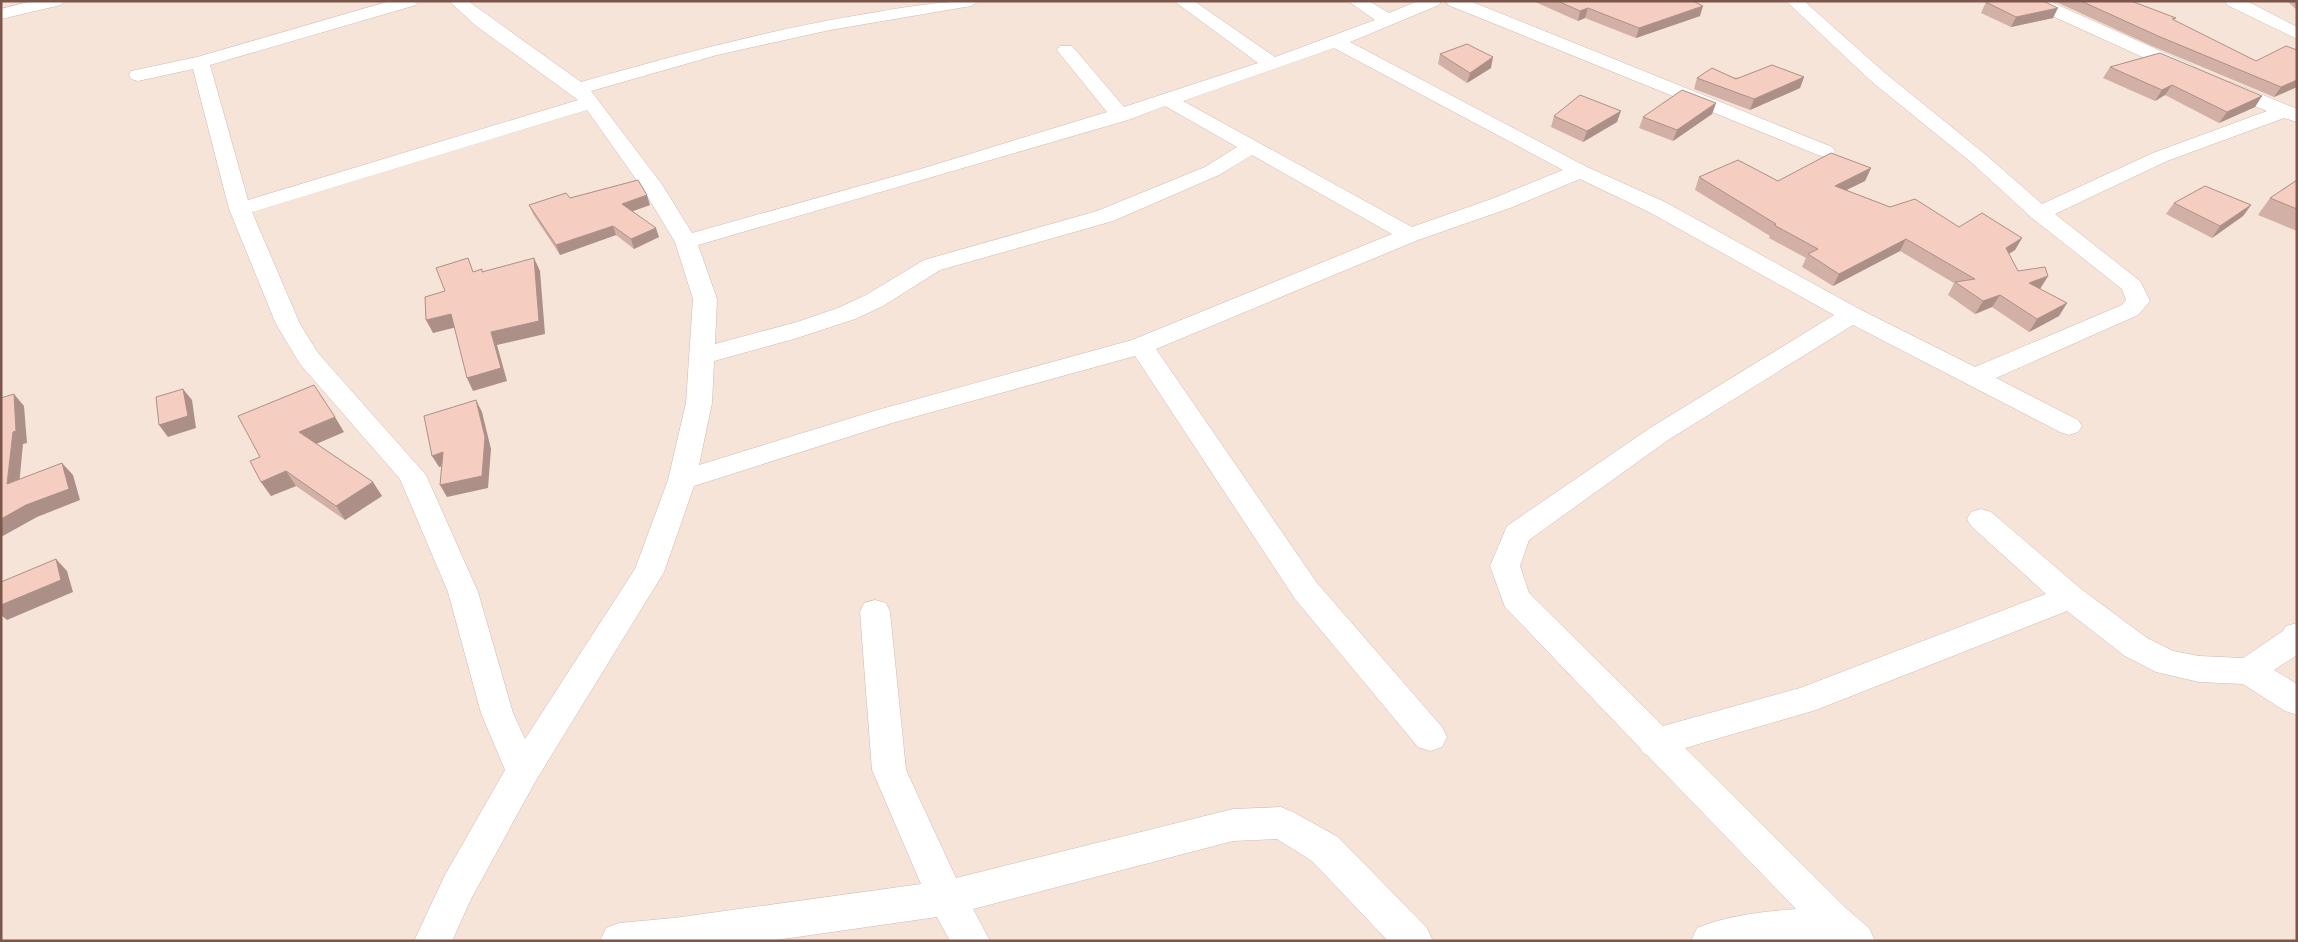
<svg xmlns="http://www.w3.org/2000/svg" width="2298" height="942" font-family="Poppins,sans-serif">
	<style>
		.residential { fill: #f6e4d9 }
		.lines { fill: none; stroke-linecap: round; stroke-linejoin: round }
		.minor-casing { stroke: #d2b9af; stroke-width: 1 }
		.minor { fill: #fff; fill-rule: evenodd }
		.wall { fill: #d3b0a6 }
		.shaded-wall { fill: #ac9087 }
		.building { fill: #f5cdc1; stroke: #ac9087 }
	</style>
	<rect width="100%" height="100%" fill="#fef3eb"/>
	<rect class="residential" x="1" y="1" width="2296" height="940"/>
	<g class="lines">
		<g class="minor-casing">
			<g id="minor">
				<polygon points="32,1 63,1 61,5 1,19 1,9"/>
				<path d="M 390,1 L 418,1 L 416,5 L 210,65 L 248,200 L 578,100 L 475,25 L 449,1 L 468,1 L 581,82 C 673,56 764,31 859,15 C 901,8 936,1 979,1 L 971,6 L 830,30 L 717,55 L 591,91 L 661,183 L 692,233 L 924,168 L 1107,112 L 1060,54 L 1057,50 L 1060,46 L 1072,46 L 1124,107 L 1258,63 L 1174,1 L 1194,1 L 1275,57 L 1375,20 L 1348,1 L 1369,1 L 1389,13 L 1418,1 L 1441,1 L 1439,5 L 1350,42 L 1587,167 L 1665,202 L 1861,310 L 1975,367 L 2122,305 L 2126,300 L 2122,289 L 2032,218 L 1972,163 L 1871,81 L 1786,1 L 1804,1 L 1885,73 L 1986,155 L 2042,204 L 2153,153 L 2267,111 L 2217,90 L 2214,86 L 2217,82 L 2231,82 L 2297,109 L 2297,122 L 2284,118 L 2167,161 L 2055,214 L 2140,281 L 2150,301 L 2138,315 L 1996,378 L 2078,420 L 2082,426 L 2078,432 L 2069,435 L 2060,432 L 1853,325 L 1668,440 L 1529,540 L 1520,566 L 1529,593 L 1663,726 L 1800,688 L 2046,594 L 1971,526 L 1967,519 L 1971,512 L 1981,509 L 1991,512 L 2081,589 L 2147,638 L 2173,651 L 2199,656 L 2243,658 L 2283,631 L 2286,626 L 2297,623 L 2297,655 L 2274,670 L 2297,684 L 2297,715 L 2285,711 L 2243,684 L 2199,682 L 2156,672 L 2125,656 L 2067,611 L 1816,710 L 1685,748 L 1848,910 L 1869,928 L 1875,941 L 1691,941 L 1697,928 C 1729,915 1761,912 1796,909 L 1647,755 L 1643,753 L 1640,748 L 1505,607 L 1490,566 L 1507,526 L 1650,428 L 1834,315 L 1649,212 L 1580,179 L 1510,208 L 1418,240 L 1156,349 L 1317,583 L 1442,727 L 1447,737 L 1442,747 L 1430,751 L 1418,747 L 1295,599 L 1135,356 L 892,423 L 694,486 L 664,572 L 535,782 L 471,899 L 452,941 L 414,941 L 445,875 L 505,770 L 481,713 L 448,592 L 400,479 L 300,364 L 276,324 L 229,209 L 193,69 L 138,81 L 131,79 L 129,75 L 131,71 L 197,57 ZM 1334,48 L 1563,170 L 1494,198 L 1412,227 L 1183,101 ZM 1165,106 L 1237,147 L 1205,167 L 1097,211 L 924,260 L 866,295 L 838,308 L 797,322 L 715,344 L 717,299 L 698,245 L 1128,120 ZM 587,110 L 643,189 L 675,242 L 693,299 L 686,403 L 668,480 L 635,569 L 525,739 L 513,713 L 478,592 L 426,475 L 318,353 L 300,324 L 252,212 ZM 1252,155 L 1392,234 L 1132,340 L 874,411 L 699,465 L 712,403 L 714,361 L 794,339 L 855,319 L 883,306 L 940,270 L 1113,221 L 1219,175 Z"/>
				<polygon points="1446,1 1470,1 1832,147 1835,151 1832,155 1825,157 1818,155 1448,5"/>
				<polygon points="2026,1 2049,1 2194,66 2196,70 2194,74 2180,74 2028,5"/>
				<polygon points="2225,1 2247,1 2297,27 2297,39 2227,5"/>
				<polygon points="875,600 886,603 890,612 906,770 956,878 1233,809 1281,807 1293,812 1338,837 1427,928 1433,941 1388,941 1312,861 1277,839 1233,841 973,909 990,941 950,941 937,917 769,941 600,941 606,928 619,923 674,918 921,884 872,770 860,612 864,603"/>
			</g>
		</g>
		<use href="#minor" class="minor"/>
	</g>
	<g class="wall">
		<polygon points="1533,1 1693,1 1700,16 1636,38 1585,18 1578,21"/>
		<polygon points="2054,1 2131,1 2174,21 2256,61 2297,50 2297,87 2274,97 2152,46"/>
		<polygon points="2287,1 2297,1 2297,10"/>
		<polygon points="1986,2 2053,18 2011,27 1981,13"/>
		<polygon points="1440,54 1491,68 1467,83 1438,64"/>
		<polygon points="2110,67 2262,96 2255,107 2219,123 2165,95 2155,101 2103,78"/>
		<polygon points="1804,77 1800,88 1750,110 1694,89 1697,78"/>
		<polygon points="1716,103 1712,114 1673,141 1639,128 1643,117"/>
		<polygon points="1554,116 1617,122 1583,142 1551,127"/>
		<polygon points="1871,168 1865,181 1846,190 1890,207 1959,227 2022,238 2015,250 2009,254 2018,271 2048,276 2040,289 2067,303 2059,316 2029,332 1992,307 1975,314 1948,295 1954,283 1900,251 1833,286 1802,267 1806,258 1769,238 1770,236 1695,190 1699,177 1778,181"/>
		<polygon points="2297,180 2297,231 2258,215 2270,198"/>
		<polygon points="570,198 650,205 632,211 659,237 634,249 616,235 560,255 533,214 529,205"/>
		<polygon points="2174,203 2251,205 2243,216 2212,238 2166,214"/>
		<polygon points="344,432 316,444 382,496 345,520 296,486 271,496 261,482 260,457"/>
	</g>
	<g class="shaded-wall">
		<polygon points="1703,6 1700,16 1636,38 1639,28"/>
		<polygon points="1588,8 1585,18 1578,21 1580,11"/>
		<polygon points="2058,8 2053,18 2011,27 2016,17"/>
		<polygon points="1493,57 1491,68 1467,83 1470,73"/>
		<polygon points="1804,77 1800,88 1750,110 1754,99"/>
		<polygon points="2297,80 2297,87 2274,97 2281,87"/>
		<polygon points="2172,85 2165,95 2155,101 2162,90"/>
		<polygon points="2262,96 2255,107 2219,123 2227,112"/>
		<polygon points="1716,103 1712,114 1673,141 1677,130"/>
		<polygon points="1621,111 1617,122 1583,142 1587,131"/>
		<polygon points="1871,168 1865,181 1830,198 1835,186"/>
		<polygon points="647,195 650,205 625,214 622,204"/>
		<polygon points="2251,205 2243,216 2212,238 2220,226"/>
		<polygon points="613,226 616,235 560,255 556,245"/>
		<polygon points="656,228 659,237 634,249 631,239"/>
		<polygon points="2022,238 2015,250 1998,260 2006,248"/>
		<polygon points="1906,239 1900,251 1833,286 1839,274"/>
		<polygon points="534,258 540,271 545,334 497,345 507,381 473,391 467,378 491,332"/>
		<polygon points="2048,276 2040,289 2029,283"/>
		<polygon points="2000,295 1992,307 1975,314 1983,301"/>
		<polygon points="2067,303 2059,316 2029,332 2037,319"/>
		<polygon points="451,314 457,327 433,333 426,320"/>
		<polygon points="183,389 192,400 196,428 168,437 159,425"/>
		<polygon points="14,394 24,406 27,443 23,444 18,496 7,484 13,432"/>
		<polygon points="476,400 482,412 491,449 488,488 447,497 440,485"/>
		<polygon points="335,417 344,432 309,447 299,432"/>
		<polygon points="443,452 450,464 439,467 432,456"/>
		<polygon points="62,463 73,475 80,500 37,517 1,537 1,519"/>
		<polygon points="286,471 296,486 271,496 261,482"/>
		<polygon points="373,482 382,496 345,520 336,506"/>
		<polygon points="56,559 67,571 73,592 7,620 1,615 1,605"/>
	</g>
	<g class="building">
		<polygon points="1558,1 1693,1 1703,6 1639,28 1588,8 1580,11"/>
		<polygon points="1990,1 2043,1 2058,8 2016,17 1986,2"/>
		<polygon points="2081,1 2131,1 2176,18 2172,19 2256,61 2286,46 2297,50 2297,80 2281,87 2158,36"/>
		<polygon points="1467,44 1493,57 1470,73 1440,54"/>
		<polygon points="2160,53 2262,96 2227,112 2172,85 2162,90 2110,67"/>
		<polygon points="1772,65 1804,77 1754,99 1697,78 1712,68 1736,79"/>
		<polygon points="1682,90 1716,103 1677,130 1643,117"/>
		<polygon points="1580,95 1621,111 1587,131 1554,116"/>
		<polygon points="1831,153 1871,168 1835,186 1890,207 1915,199 1959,227 1982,213 2022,238 2006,248 2018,271 2045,267 2048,276 2029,283 2067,303 2037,319 2000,295 1983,301 1955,282 1975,279 1906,239 1839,274 1808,254 1818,249 1774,225 1776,224 1699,177 1738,160 1778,181"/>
		<polygon points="638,180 647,195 622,204 656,228 631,239 613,226 556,245 529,205 566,193 570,198"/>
		<polygon points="2297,180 2297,209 2270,198"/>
		<polygon points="2205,186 2251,205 2220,226 2174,203"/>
		<polygon points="468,258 473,272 482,269 482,272 534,258 539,321 491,332 501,368 467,378 451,314 426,320 425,297 445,291 436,268"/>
		<polygon points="314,385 335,417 299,432 373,482 336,506 286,471 261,482 250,461 260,457 238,416"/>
		<polygon points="183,389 188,416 159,425 156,397"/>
		<polygon points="14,394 16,431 13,432 7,484 62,463 69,489 26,505 1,519 1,398"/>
		<polygon points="476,400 485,437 482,476 440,485 443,452 432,456 424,416"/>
		<polygon points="56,559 61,580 1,605 1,582"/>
	</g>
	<rect width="2298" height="942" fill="none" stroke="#7c554b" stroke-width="5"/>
</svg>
